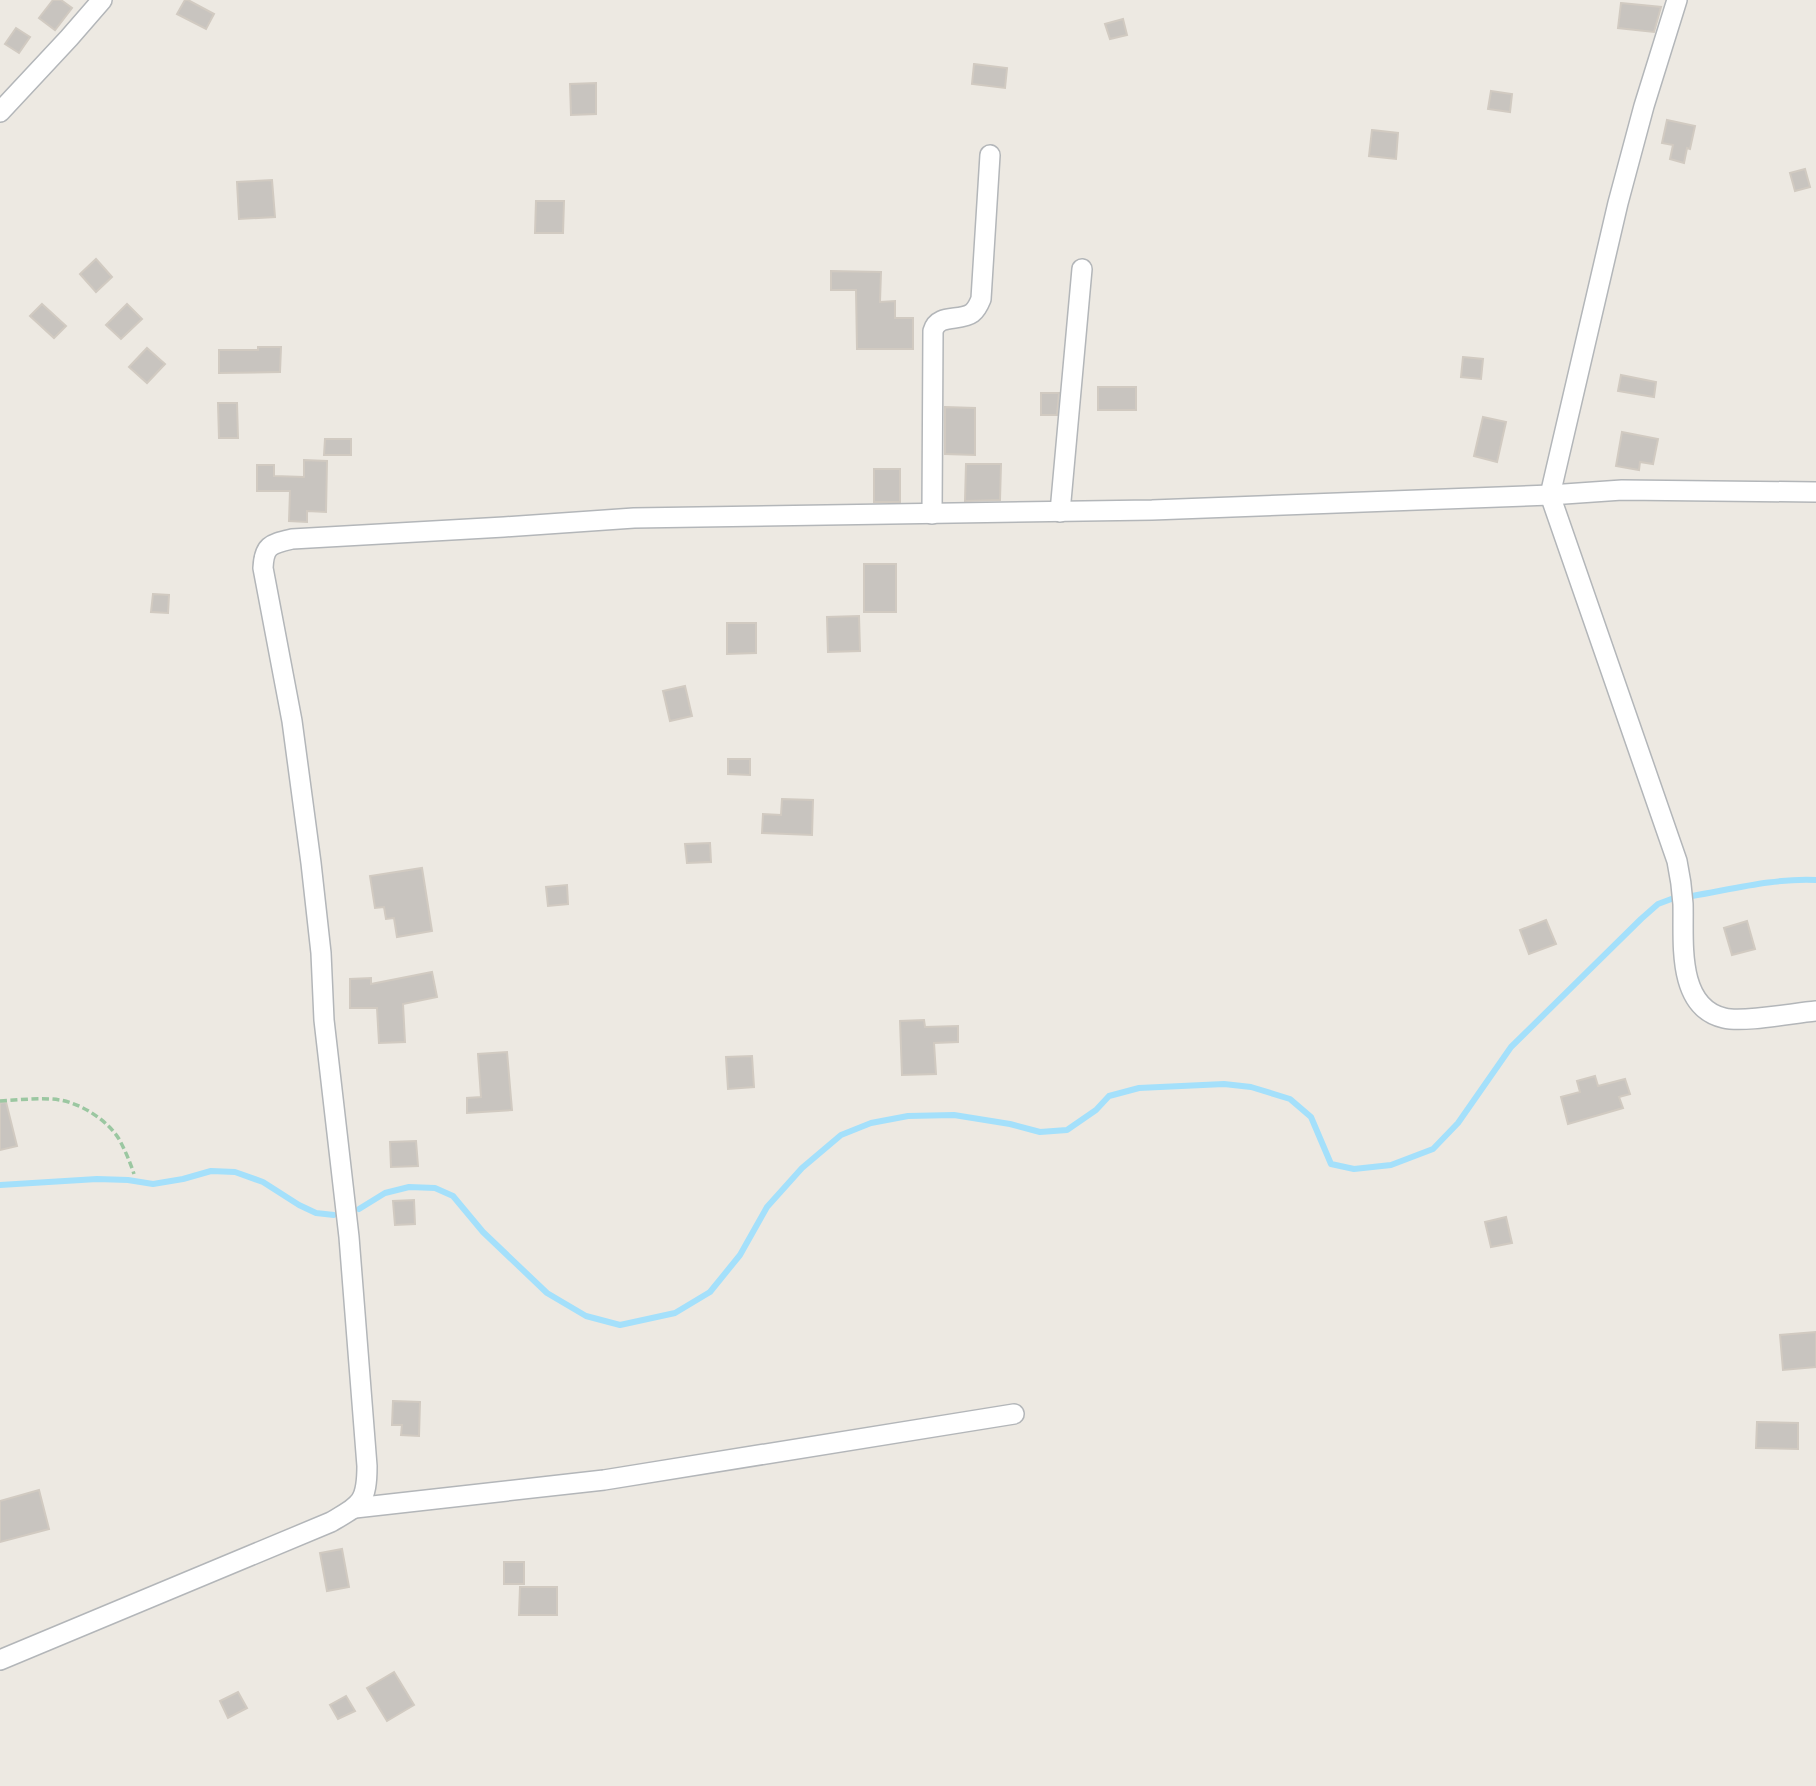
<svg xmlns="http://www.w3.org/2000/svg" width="1816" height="1786" font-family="Ubuntu,sans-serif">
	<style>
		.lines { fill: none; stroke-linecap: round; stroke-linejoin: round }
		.stream { stroke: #a4e0fb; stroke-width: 6 }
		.building { fill: #c8c4bf; stroke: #d1cac1; stroke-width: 2 }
		.minor-casing { stroke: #b3b6b9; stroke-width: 22 }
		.path { stroke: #9bc7a1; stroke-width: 3.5; stroke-dasharray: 7 3.5; stroke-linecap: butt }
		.minor { stroke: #fff; stroke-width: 19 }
	</style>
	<rect width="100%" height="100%" fill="#ede9e2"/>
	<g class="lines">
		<g class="stream">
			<path d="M 1692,896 C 1733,889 1775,878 1816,880"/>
			<polyline points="0,1185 97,1179 128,1180 153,1184 183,1179 211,1171 235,1172 263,1182 299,1205 316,1213 334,1215"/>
			<polyline points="359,1209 385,1193 409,1187 435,1188 453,1196 483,1232 547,1293 586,1316 620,1325 675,1313 710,1292 740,1255 767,1207 802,1168 841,1135 871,1123 908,1116 954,1115 1010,1124 1040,1132 1067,1130 1096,1110 1109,1096 1139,1088 1224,1084 1251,1087 1290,1099 1311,1117 1331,1164 1354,1169 1391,1165 1433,1149 1458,1123 1511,1047 1641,919 1658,904 1674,898"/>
		</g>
	</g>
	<g class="building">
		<polygon points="53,0 61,0 72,8 55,30 39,18"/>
		<polygon points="185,0 188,0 214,14 206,29 177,14"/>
		<polygon points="1621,3 1661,7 1654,32 1618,28"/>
		<polygon points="1123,19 1127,35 1110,39 1105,24"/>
		<polygon points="16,28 30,37 19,53 5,44"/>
		<polygon points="974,64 1007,68 1005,88 972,84"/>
		<polygon points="596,83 596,114 571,115 570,84"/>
		<polygon points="1491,91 1512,94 1510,112 1488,109"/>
		<polygon points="1667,120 1695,126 1690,149 1687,148 1684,163 1670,159 1673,145 1662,143"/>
		<polygon points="1372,130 1398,133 1396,159 1369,156"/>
		<polygon points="1805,169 1810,187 1795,191 1790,173"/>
		<polygon points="272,180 275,217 239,219 237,182"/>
		<polygon points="536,201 564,201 563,233 535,233"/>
		<polygon points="96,259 112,277 96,292 80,274"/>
		<polygon points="831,271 881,272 880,302 895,301 895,318 913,318 913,349 857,349 856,290 831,290"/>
		<polygon points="42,304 66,326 54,338 30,316"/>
		<polygon points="127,304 142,319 121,339 106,325"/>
		<polygon points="258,347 281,347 280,372 219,373 219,350 258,350"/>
		<polygon points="147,348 165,364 147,383 129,367"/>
		<polygon points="1463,357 1483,359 1481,379 1461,377"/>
		<polygon points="1621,375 1656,382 1654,397 1618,391"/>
		<rect x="1098" y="387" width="38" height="23"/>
		<polygon points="1041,393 1059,393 1057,415 1041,415"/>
		<polygon points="218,403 237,403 238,438 219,438"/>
		<polygon points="945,407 975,408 975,455 945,454"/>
		<polygon points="1483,417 1506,422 1497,462 1474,456"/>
		<polygon points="1622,432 1658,439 1653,464 1640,462 1639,470 1616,466"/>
		<polygon points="325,439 351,439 351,455 324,455"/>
		<polygon points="304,460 327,461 326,512 307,511 307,522 289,521 290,491 257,491 257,465 274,465 274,476 304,477"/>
		<polygon points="966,464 1001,464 1000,500 965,501"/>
		<rect x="874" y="469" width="26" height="33"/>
		<rect x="864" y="564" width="32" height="48"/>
		<polygon points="153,594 169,595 168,613 151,612"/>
		<polygon points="859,616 860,651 828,652 827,617"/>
		<polygon points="727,623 756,623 756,653 727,654"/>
		<polygon points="685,686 692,716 670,721 663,691"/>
		<polygon points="728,759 750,759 750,775 728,774"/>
		<polygon points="782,799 813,800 812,835 762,833 763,814 781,815"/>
		<polygon points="710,843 711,862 687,863 685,844"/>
		<polygon points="422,868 432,931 397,937 394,918 386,919 384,907 375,908 370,876"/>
		<polygon points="567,885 568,904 548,906 546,887"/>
		<polygon points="1546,920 1556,944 1529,954 1520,930"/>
		<polygon points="1747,921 1755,949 1732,955 1724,928"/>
		<polygon points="432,972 437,997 403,1004 405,1042 379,1043 377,1008 350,1008 350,979 371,978 371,984"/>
		<polygon points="924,1020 925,1027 958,1026 958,1042 934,1043 936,1074 902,1075 900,1021"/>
		<polygon points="507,1052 512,1110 467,1113 467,1098 481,1097 478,1054"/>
		<polygon points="752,1056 754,1087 728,1089 726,1057"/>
		<polygon points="1595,1076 1598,1086 1625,1079 1630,1094 1619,1097 1623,1108 1568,1124 1561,1097 1580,1092 1577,1081"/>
		<polygon points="6,1102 17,1146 0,1150 0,1103"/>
		<polygon points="416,1141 418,1166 391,1167 390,1142"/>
		<polygon points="414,1200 415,1224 395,1225 393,1201"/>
		<polygon points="1506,1217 1512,1243 1491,1247 1485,1222"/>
		<polygon points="1816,1332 1816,1367 1783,1370 1780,1335"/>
		<polygon points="393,1401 420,1402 419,1436 401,1435 402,1425 392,1425"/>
		<polygon points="1757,1422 1798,1423 1798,1449 1756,1448"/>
		<polygon points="39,1490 49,1529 0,1542 0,1501"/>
		<polygon points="342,1549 349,1587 327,1591 320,1553"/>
		<rect x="504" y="1562" width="20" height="22"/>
		<polygon points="520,1587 557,1587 557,1615 519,1615"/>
		<polygon points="394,1672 414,1705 387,1721 367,1688"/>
		<polygon points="238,1692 247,1708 228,1718 220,1701"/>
		<polygon points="346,1696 355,1711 338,1719 330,1705"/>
	</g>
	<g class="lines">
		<g class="minor-casing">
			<g id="minor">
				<path d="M 1677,0 L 1644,106 L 1618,203 L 1550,495 L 1677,861 C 1680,875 1682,889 1683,904 C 1684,940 1676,1007 1724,1018 C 1744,1023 1793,1013 1816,1011"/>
				<polyline points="0,112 69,38 102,0"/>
				<polyline points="1060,512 1082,269"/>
				<path d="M 932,514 L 933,331 C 938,313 960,322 972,313 C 976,310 979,304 981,299 L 990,155"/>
				<polyline points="355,1508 604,1480 1014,1414"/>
				<path d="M 0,1660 L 331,1522 C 360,1505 367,1503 367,1466 L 349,1237 L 324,1020 L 321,953 L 311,863 L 292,721 L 263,568 C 264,545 271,544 292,539 L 504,527 L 634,518 L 1152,510 L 1550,495 L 1622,490 L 1816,492"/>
			</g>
		</g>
		<path class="path" d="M 0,1101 C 20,1100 41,1097 60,1100 C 82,1104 107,1120 119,1139 C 125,1150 130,1162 134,1174"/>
		<use href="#minor" class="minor"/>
	</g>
</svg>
